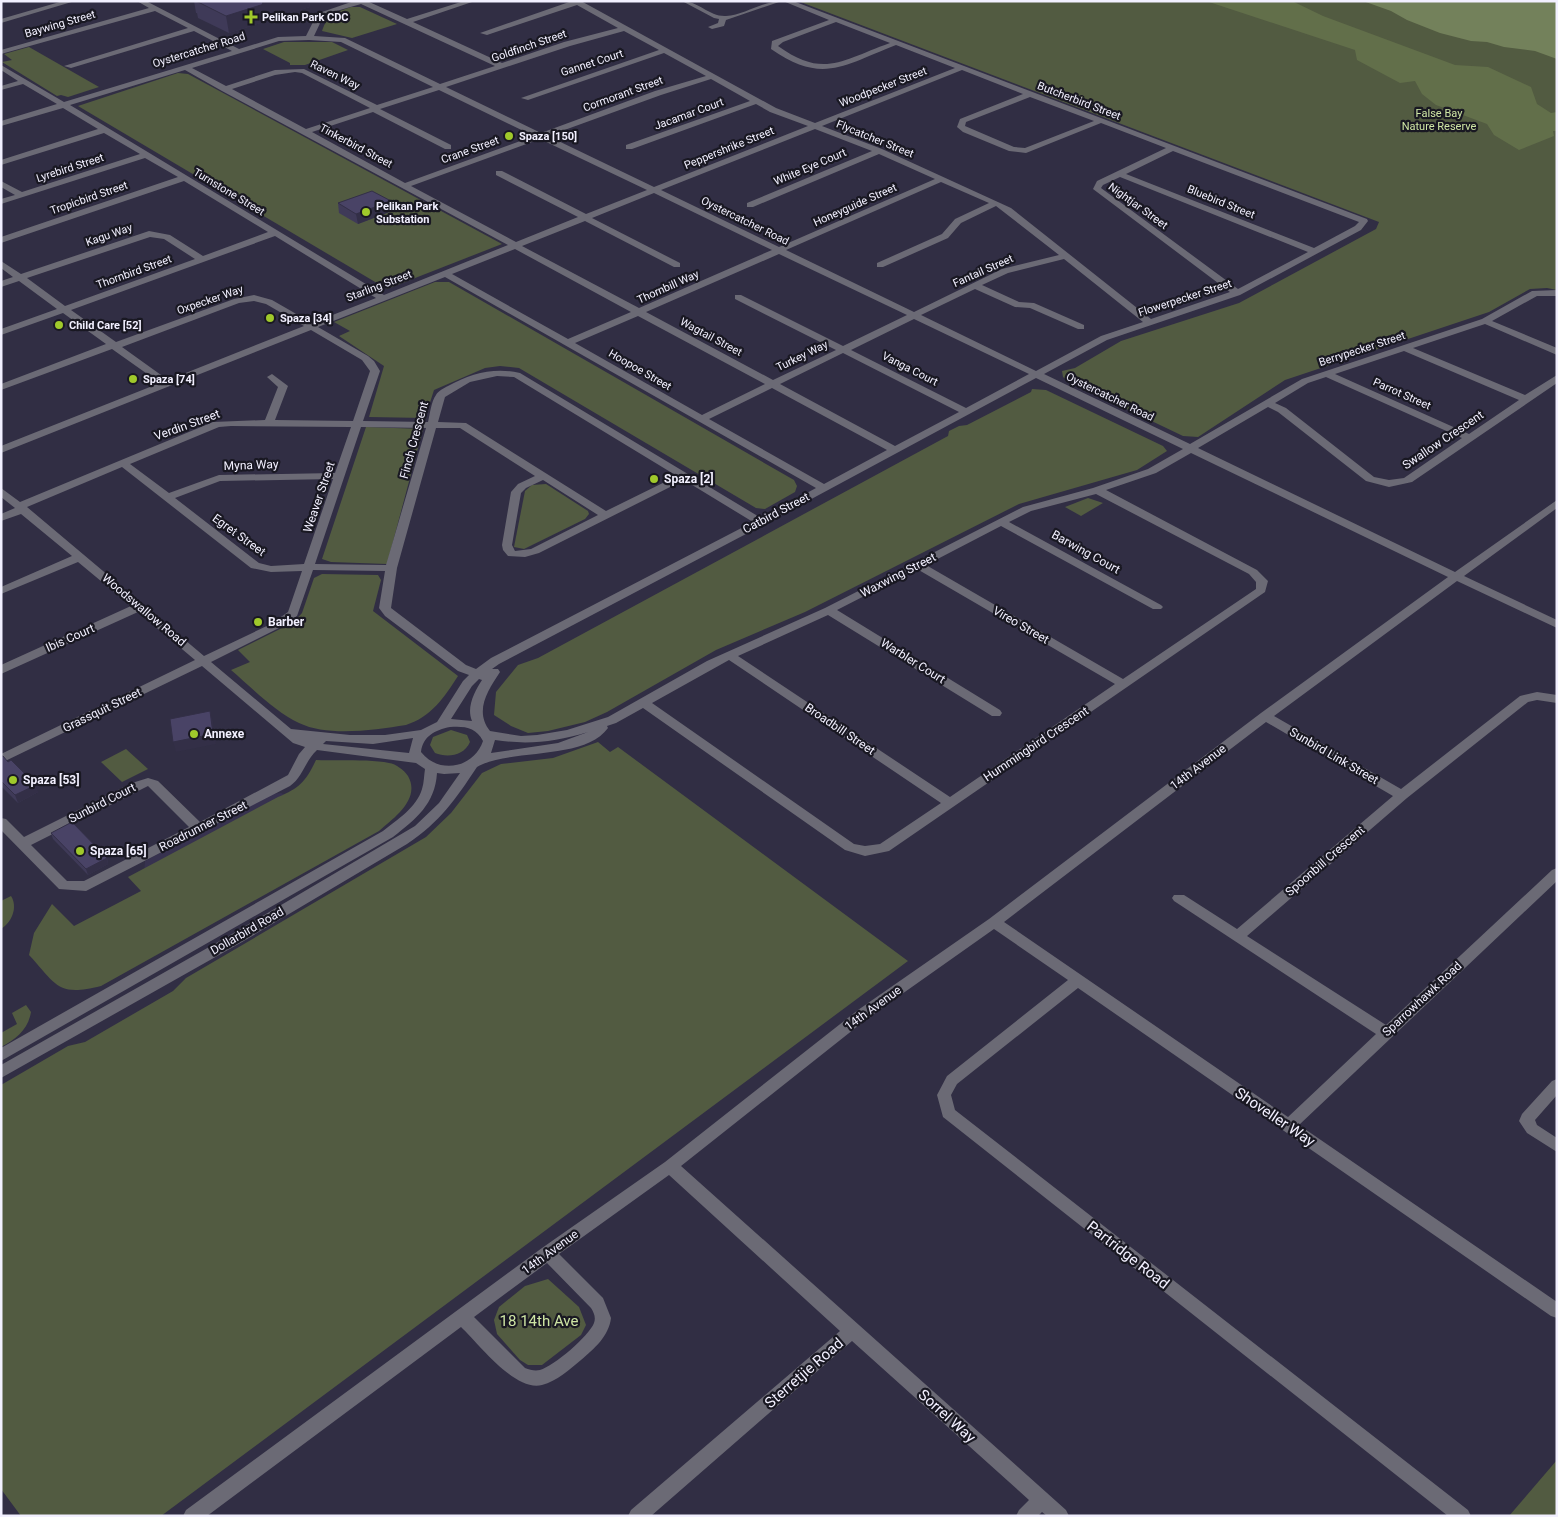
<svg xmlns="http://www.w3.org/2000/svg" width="1558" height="1517" font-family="Roboto,sans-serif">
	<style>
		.built { fill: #37324f }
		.green { fill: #525b41 }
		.forest { fill: #626f4a }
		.water { fill: #73815b }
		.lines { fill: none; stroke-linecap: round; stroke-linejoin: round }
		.minor { fill: #6b6a75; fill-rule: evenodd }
		.wall { fill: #3f3a58 }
		.shaded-wall { fill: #332f47 }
		.building { fill: #494366; stroke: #332f47 }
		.poi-dot { fill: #a0c92b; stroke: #191822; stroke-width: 2 }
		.labels { text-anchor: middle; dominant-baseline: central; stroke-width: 4.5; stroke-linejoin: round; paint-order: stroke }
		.far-poi-label { font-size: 11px; font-weight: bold; fill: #f2f0ff; stroke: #191822; text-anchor: start }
		.far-street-label { font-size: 11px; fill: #f2f0ff; stroke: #191822 }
		.far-park-label { font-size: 11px; fill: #cee5a4; stroke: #191822 }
		.street-label { font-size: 12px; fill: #f2f0ff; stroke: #191822 }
		.poi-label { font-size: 12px; font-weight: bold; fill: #f2f0ff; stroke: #191822; text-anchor: start }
		.near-street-label { font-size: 15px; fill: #f2f0ff; stroke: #191822 }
		.near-park-label { font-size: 15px; fill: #cee5a4; stroke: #191822 }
	</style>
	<rect width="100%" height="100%" fill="#312e44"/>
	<polygon class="built" points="281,793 291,798 144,875 145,861 271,794"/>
	<g class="green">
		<polygon points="798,1 1557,1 1557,290 1547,288 1530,289 1489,312 1285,380 1198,437 1183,436 1068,381 1063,377 1062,371 1075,368 1121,341 1239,303 1376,229 1379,222"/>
		<path d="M 351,7 L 360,7 L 397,24 L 352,38 L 322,31 C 327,15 336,12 351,7 Z"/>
		<polygon points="284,42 332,42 348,50 305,65 290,65 290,63 263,49"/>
		<polygon points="29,47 99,87 68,97 61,95 57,96 2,62 12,60 4,54"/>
		<polygon points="178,73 188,74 502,244 387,289 78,106"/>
		<polygon points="435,282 449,282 794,480 797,486 795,492 765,509 756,508 519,368 500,366 485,368 434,390 425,418 369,417 384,366 339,336 350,331 334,322"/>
		<polygon points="1032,389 1046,390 1163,446 1167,451 1137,470 1019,504 805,612 716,650 607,712 585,722 548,731 528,733 511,726 494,715 496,692 518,665 538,658 948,436 949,431 959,426 967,425 1031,392"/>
		<polygon points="366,427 423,429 387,564 331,562 322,559"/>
		<polygon points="546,484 588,511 589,514 585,519 524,549 514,547 525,491 532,485"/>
		<polygon points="1088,498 1103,503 1081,516 1065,507"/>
		<path d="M 322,574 L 378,575 L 381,580 L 373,611 L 458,676 C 444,698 431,717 406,725 C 374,730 328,737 299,723 C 274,711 252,688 231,670 L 250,662 L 238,650 L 294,622 L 302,613 L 314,578 Z"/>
		<path d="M 451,730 L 467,735 L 470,742 C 464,756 447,758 435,753 L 430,745 L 433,737 Z"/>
		<polygon points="598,742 610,752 618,747 908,961 161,1516 21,1516 1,1489 1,1085 68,1046 85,1042 173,991 186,978 426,837 451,813 482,773 501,764 553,758"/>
		<polygon points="126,749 148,769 122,782 101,762"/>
		<path d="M 316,760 C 337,761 370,759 389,763 C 396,764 404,770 408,776 C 421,799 394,818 379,831 L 101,986 C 57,997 57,985 29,955 L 34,933 L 52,904 L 74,926 L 141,891 L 128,877 L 278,797 C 300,788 306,781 316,760 Z"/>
		<path d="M 11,896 C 18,907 12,922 1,929 L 1,901 Z"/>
		<path d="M 26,1005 L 31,1012 C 28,1030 16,1039 1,1047 L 1,1033 L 17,1024 L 12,1013 Z"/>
		<polygon points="548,1279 579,1307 586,1325 581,1335 542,1365 528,1365 520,1360 497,1334 494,1320 499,1307 525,1286"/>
		<polygon points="1557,1460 1557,1516 1509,1516"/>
	</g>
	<polygon class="forest" points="1206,1 1292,1 1323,16 1455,65 1488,67 1531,87 1537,104 1551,113 1557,112 1557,131 1553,131 1554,136 1519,150 1494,135 1487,124 1436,105 1422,94 1415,81 1400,83 1357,60 1355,50"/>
	<polygon class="water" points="1363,1 1557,1 1557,59 1535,51 1504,47 1487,42 1471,41 1440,33 1407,20 1391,11"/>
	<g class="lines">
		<g class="minor">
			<polygon points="63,1 75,1 1,23 1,19"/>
			<path d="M 137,1 L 146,1 L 239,49 L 278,37 L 306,36 L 316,16 L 322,12 L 354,1 L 367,1 L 407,19 L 464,1 L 475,1 L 413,22 L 502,63 L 564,42 L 618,28 L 577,5 L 487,35 L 480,33 L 572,1 L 581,1 L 776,108 L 815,123 L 955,68 L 896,45 C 844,65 823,85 771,49 L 772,41 L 829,20 L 783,1 L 793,1 L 1367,219 L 1368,221 L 1361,230 L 1240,295 L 1107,340 L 1044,374 L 1190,444 L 1302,379 L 1482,319 L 1532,291 L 1557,290 L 1557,296 L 1537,296 L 1492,321 L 1557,348 L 1557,355 L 1485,324 L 1413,348 L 1525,395 L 1557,375 L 1557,383 L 1412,482 L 1389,487 L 1366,481 L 1278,412 L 1268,407 L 1198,448 L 1455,572 L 1557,500 L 1557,508 L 1464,576 L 1557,620 L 1557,628 L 1457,581 L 1274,716 L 1401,789 L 1520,696 L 1537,692 L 1557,695 L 1557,703 L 1537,700 L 1528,702 L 1407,798 L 1247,936 L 1386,1025 L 1552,870 L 1557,868 L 1557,881 L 1299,1125 L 1557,1302 L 1557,1318 L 1551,1316 L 1078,988 L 957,1084 L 951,1095 L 955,1110 L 1468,1510 L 1471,1516 L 1448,1516 L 943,1117 L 937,1095 L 947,1076 L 1068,980 L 994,929 L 868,1018 L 681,1166 L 1066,1510 L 1069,1516 L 1047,1516 L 1042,1512 L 1038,1516 L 1016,1516 L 1019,1510 L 1029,1500 L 852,1341 L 651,1516 L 628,1516 L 631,1510 L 840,1331 L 669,1175 L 559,1254 L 603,1298 L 611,1318 C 609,1336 594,1349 581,1360 C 569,1370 557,1381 542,1385 C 515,1392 479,1344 461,1327 L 207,1516 L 183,1516 L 186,1510 L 542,1248 L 665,1162 L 858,1010 L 989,919 L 1261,713 L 1448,577 L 1191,453 L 1156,473 L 1106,490 L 1257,570 L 1268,581 L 1265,592 L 889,851 L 865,856 L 845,850 L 643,708 L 616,723 L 607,726 L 608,728 C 584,761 510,748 477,767 C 455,800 441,821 407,844 L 242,942 L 1,1078 L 1,1065 L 232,934 L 415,826 L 439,803 L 460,773 L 444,774 L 437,773 C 435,804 416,819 393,837 L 1,1061 L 1,1048 L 383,831 C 397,820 417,807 422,789 C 424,783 424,775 425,769 L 416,763 L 317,750 C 305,761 303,777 290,786 L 86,891 L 59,889 L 1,830 L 1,818 L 6,819 L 24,837 L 132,783 L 148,778 L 158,781 L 200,822 L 288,775 L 299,754 L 305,747 L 293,743 L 202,666 L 1,763 L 1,754 L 195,660 L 138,612 L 1,674 L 1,665 L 131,606 L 78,562 L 1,594 L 1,587 L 72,556 L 21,514 L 1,521 L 1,514 L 15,508 L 1,497 L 1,488 L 20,502 L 213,422 L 265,420 L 278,387 L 267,377 L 272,374 L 288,386 L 275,420 L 353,421 L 370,371 L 362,360 L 311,330 L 1,453 L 1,446 L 160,383 L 112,349 L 1,390 L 1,384 L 106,344 L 63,313 L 1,335 L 1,329 L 57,309 L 19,281 L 1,287 L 1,281 L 13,277 L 1,268 L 1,261 L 21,274 L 149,231 L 170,235 L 203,256 L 268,232 L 184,181 L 1,243 L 1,237 L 178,177 L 145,158 L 1,204 L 1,199 L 15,195 L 1,187 L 1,181 L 22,192 L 140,154 L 104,133 L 1,165 L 1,160 L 98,129 L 63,108 L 1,126 L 1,121 L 57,104 L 23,84 L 1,90 L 1,86 L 18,81 L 1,70 L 1,65 L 64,102 L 232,51 L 194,31 L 71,68 L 64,66 L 188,28 L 155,11 L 1,54 L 1,50 L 149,8 ZM 361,4 L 495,66 L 440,84 L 345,38 L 314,36 L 323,17 L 326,14 ZM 836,22 L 890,43 C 842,60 824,79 778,46 L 783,42 ZM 624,31 L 659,50 L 521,98 L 528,100 L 664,53 L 706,76 L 655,91 L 541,133 L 446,87 L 570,46 ZM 309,40 L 341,42 L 433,87 L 377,105 L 304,69 L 275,70 L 226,86 L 192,68 L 279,41 ZM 185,70 L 222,91 L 508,245 L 384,295 L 70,105 ZM 962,70 L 1023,94 L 960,119 L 957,127 L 963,132 L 1009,151 L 1026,153 L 1101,123 L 1166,148 L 1097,181 L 1093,189 L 1230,292 L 1151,319 L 1011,208 L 882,149 L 822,126 ZM 295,72 L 302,73 L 370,108 L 306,129 L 232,89 L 275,75 ZM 711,79 L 750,101 L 626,145 L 626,149 L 632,149 L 756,104 L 770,112 L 808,126 L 654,187 L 548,136 L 661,95 ZM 439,90 L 534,136 L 405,183 L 312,132 L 373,112 L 445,149 L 451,149 L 451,145 L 380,109 ZM 1030,97 L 1094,121 L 1025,148 L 1014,147 L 965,126 L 966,122 ZM 815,129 L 872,151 L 747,203 L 747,207 L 753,207 L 879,154 L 935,179 L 779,247 L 661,190 ZM 540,139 L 647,190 L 586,214 L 502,171 L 496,171 L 496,175 L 578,217 L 516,242 L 411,186 ZM 1173,151 L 1359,222 L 1355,226 L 1314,248 L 1126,174 ZM 1120,177 L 1308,252 L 1238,289 L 1101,188 L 1103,185 ZM 941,182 L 989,203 L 955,219 L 942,234 L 877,263 L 877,267 L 883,267 L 948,238 L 961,223 L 996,206 L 1059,255 L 1002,269 L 914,312 L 786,250 ZM 654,193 L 772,250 L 639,308 L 522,246 L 585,221 L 674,267 L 680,267 L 680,263 L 592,218 ZM 275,236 L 376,298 L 312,323 L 272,300 L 254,295 L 234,299 L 116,342 L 71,310 ZM 150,237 L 164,239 L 195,259 L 65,306 L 27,278 ZM 515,249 L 631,312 L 568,339 L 452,274 ZM 779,254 L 907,315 L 843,346 L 741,295 L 735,295 L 735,299 L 836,350 L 773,380 L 646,312 ZM 1064,259 L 1143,322 L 1101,336 L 1036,371 L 921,315 L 975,289 L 1015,307 L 1030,308 L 1078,329 L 1084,329 L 1084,325 L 1034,303 L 1019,302 L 982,285 L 1008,273 ZM 445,277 L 816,488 L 761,518 L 520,373 C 495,367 471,373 448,386 C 444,388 438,391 436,395 C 431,402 430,414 428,422 L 363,421 L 380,371 L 374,361 L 368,356 L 318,327 ZM 254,301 L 266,304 L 304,326 L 168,380 L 122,347 L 239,303 ZM 638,316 L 765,384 L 702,415 L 575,343 ZM 914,319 L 1029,374 L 966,408 L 851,350 ZM 1404,351 L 1519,400 L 1469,434 L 1335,374 ZM 843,353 L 959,412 L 895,446 L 780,384 ZM 497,376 L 514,377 L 677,476 L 606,511 L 466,423 L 438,422 L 445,397 L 470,382 ZM 1326,377 L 1462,438 L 1404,478 L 1389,480 L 1374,477 L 1286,408 L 1275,403 L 1308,383 ZM 1036,378 L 1183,449 L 1148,469 L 1093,488 L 1023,507 L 825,608 L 707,661 L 608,717 L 567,730 L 537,735 L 521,736 L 490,731 C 474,711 488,690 500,672 L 498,669 L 492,669 L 499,664 L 765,524 ZM 772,388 L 887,450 L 824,484 L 709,419 ZM 231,426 L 351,427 L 335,473 L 219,475 L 169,493 L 130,464 L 219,427 ZM 361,427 L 426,428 L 386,565 L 315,564 ZM 436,428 L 460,428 L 535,476 L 518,484 L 511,492 L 502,545 L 503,550 L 508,556 L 525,557 L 539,553 L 684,480 L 753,522 L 491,658 L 476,669 L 466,665 L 391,608 L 397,568 ZM 122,467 L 251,568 L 271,572 L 302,571 L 288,612 L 271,624 L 204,656 L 27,507 ZM 333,479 L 304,564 L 271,566 L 259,563 L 175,498 L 220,481 ZM 543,480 L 598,515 L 531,549 L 515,551 L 512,545 L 521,493 L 526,488 ZM 1096,494 L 1249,574 L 1256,582 L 1256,589 L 1123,679 L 926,565 L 1001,526 L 1153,609 L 1161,609 L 1163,607 L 1161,605 L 1009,522 L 1031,511 ZM 917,569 L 1115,684 L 950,797 L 738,656 L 828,615 L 992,716 L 1000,716 L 1002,713 L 1000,710 L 837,610 ZM 313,570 L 385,571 L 379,608 L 385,616 L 458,671 L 469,675 L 463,681 L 437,722 L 421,730 L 385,735 L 350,735 L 291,729 L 211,662 L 279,628 L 297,616 ZM 729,660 L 941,803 L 880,844 L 865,846 L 854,844 L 652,703 ZM 479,679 L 482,680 C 475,691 466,707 472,721 L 451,719 L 472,686 ZM 1266,722 L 1393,796 L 1237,929 L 1184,895 L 1174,895 L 1172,898 L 1174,901 L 1376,1034 L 1288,1117 L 1004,922 ZM 450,727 C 464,726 476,727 483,741 C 474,768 439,775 421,752 C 423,736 435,730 450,727 ZM 588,732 L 558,743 L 491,753 L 495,740 C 528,745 555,742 588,732 ZM 413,738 L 409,753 L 323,744 L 326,741 L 373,744 ZM 148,786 L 189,827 L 84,881 L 67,881 L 31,845 ZM 547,1263 L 591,1308 C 594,1313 596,1317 594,1323 C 589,1336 554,1366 540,1370 C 535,1371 530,1370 525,1368 L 474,1317 Z"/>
			<path d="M 682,1 C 698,1 710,17 726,16 C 745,15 762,1 782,1 L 726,20 L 724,26 L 712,29 L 708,27 L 718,23 L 719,19 L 714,18 Z"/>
			<polygon points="1557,1079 1557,1095 1535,1120 1537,1125 1557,1138 1557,1152 1527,1133 1519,1121 1522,1114 1552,1081"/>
		</g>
	</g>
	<g class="wall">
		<polygon points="194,1 309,1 310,7 267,20 267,21 229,33 198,18 197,13 196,13"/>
		<polygon points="391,201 392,211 358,224 339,213 338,203"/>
		<polygon points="1,756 38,792 18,803 1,786"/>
		<polygon points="51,833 107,858 108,864 88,875 53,839"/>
	</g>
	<g class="shaded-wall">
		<polygon points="268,1 309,1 310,7 267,20 267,21 229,33 226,16"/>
		<polygon points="391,201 392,211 358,224 356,214"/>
		<polygon points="210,711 213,721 216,744 176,752 173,742"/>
		<polygon points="36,785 38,792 18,803 15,795"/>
		<polygon points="107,858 108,864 88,875 86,869"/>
	</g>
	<g class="building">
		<polygon points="196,1 268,1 262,3 264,4 226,16"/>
		<polygon points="372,191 391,201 356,214 338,203"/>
		<polygon points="210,711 213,734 173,742 170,719"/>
		<polygon points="1,756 3,756 8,762 11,760 36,785 15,795 1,781"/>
		<polygon points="72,822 107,858 86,869 51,833"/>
	</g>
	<g class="poi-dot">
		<path d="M248.5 9.5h5v5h5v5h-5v5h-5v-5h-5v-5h5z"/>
		<circle cx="509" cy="136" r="5"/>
		<circle cx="366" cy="212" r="5"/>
		<circle cx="270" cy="318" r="5"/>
		<circle cx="59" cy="325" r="5"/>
		<circle cx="133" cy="379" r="5"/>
		<circle cx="654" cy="479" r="5"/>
		<circle cx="258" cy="622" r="5"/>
		<circle cx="194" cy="734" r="5"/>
		<circle cx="13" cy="780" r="5"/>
		<circle cx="80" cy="851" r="5"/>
	</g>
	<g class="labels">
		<g class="far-poi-label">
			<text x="262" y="17">Pelikan Park CDC</text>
			<text x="519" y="136">Spaza [150]</text>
			<text x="376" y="206">Pelikan Park<tspan x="376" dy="13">Substation</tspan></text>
			<text x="280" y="318">Spaza [34]</text>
			<text x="69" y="325">Child Care [52]</text>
			<text x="143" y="379">Spaza [74]</text>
		</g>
		<g class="far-street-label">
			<text transform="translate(60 24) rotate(-16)">Baywing Street</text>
			<text transform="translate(529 46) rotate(-19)">Goldfinch Street</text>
			<text transform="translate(199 50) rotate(-17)">Oystercatcher Road</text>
			<text transform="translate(592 63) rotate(-18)">Gannet Court</text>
			<text transform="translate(335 75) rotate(26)">Raven Way</text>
			<text transform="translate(883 87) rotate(-21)">Woodpecker Street</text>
			<text transform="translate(623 94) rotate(-20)">Cormorant Street</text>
			<text transform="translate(1079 101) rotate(21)">Butcherbird Street</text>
			<text transform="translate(689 114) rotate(-20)">Jacamar Court</text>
			<text transform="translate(875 139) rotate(22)">Flycatcher Street</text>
			<text transform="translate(356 146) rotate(28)">Tinkerbird Street</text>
			<text transform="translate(729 148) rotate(-22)">Peppershrike Street</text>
			<text transform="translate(470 150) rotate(-20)">Crane Street</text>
			<text transform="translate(810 167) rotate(-23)">White Eye Court</text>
			<text transform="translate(70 168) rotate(-18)">Lyrebird Street</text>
			<text transform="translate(229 192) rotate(31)">Turnstone Street</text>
			<text transform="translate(89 198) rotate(-19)">Tropicbird Street</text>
			<text transform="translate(1221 202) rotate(22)">Bluebird Street</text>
			<text transform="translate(855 205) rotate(-24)">Honeyguide Street</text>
			<text transform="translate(1138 206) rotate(36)">Nightjar Street</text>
			<text transform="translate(745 221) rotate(26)">Oystercatcher Road</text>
			<text transform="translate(109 235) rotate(-19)">Kagu Way</text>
			<text transform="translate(983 271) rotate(-24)">Fantail Street</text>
			<text transform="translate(134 272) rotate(-20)">Thornbird Street</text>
			<text transform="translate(379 286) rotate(-21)">Starling Street</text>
			<text transform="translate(668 287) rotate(-24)">Thornbill Way</text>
			<text transform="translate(1185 298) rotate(-18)">Flowerpecker Street</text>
			<text transform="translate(210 300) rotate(-19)">Oxpecker Way</text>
			<text transform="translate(711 337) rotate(28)">Wagtail Street</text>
			<text transform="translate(1362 349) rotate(-18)">Berrypecker Street</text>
			<text transform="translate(802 356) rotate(-26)">Turkey Way</text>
			<text transform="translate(910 369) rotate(27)">Vanga Court</text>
			<text transform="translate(640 370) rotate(30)">Hoopoe Street</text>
			<text transform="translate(1402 394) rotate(24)">Parrot Street</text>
			<text transform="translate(1110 397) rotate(26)">Oystercatcher Road</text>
		</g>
		<g class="far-park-label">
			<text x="1439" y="113">False Bay<tspan x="1439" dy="13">Nature Reserve</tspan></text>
		</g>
		<g class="street-label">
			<text transform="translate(187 425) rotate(-20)">Verdin Street</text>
			<text transform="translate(414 440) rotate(-75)">Finch Crescent</text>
			<text transform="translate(1443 440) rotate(-34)">Swallow Crescent</text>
			<text transform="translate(251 465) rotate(-2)">Myna Way</text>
			<text transform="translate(319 497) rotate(-71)">Weaver Street</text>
			<text transform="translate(776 513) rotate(-28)">Catbird Street</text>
			<text transform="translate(239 535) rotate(36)">Egret Street</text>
			<text transform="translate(1086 552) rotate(29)">Barwing Court</text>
			<text transform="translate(898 575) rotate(-27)">Waxwing Street</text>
			<text transform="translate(144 610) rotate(40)">Woodswallow Road</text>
			<text transform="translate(1021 625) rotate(30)">Vireo Street</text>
			<text transform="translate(70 638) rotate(-24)">Ibis Court</text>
			<text transform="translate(913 661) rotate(32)">Warbler Court</text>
			<text transform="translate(102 710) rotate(-26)">Grassquit Street</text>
			<text transform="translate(840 729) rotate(34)">Broadbill Street</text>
			<text transform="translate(1036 744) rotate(-34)">Hummingbird Crescent</text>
			<text transform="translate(1334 756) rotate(30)">Sunbird Link Street</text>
			<text transform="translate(1198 767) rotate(-37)">14th Avenue</text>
			<text transform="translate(102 803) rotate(-27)">Sunbird Court</text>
			<text transform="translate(203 826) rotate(-27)">Roadrunner Street</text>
			<text transform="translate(1325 861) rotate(-41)">Spoonbill Crescent</text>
			<text transform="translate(247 931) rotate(-30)">Dollarbird Road</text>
			<text transform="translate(1422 999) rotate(-43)">Sparrowhawk Road</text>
			<text transform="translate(873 1008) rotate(-36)">14th Avenue</text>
			<text transform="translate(550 1252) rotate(-36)">14th Avenue</text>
		</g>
		<g class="poi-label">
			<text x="664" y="479">Spaza [2]</text>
			<text x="268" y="622">Barber</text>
			<text x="204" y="734">Annexe</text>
			<text x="23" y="780">Spaza [53]</text>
			<text x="90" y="851">Spaza [65]</text>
		</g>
		<g class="near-street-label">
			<text transform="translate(1275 1117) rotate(34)">Shoveller Way</text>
			<text transform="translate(1128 1255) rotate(38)">Partridge Road</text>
			<text transform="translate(804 1373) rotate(-41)">Sterretjie Road</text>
			<text transform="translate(947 1416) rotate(42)">Sorrel Way</text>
		</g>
		<g class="near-park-label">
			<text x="539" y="1321">18 14th Ave</text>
		</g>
	</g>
	<rect width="1558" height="1517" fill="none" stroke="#f2f0ff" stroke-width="5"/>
</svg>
